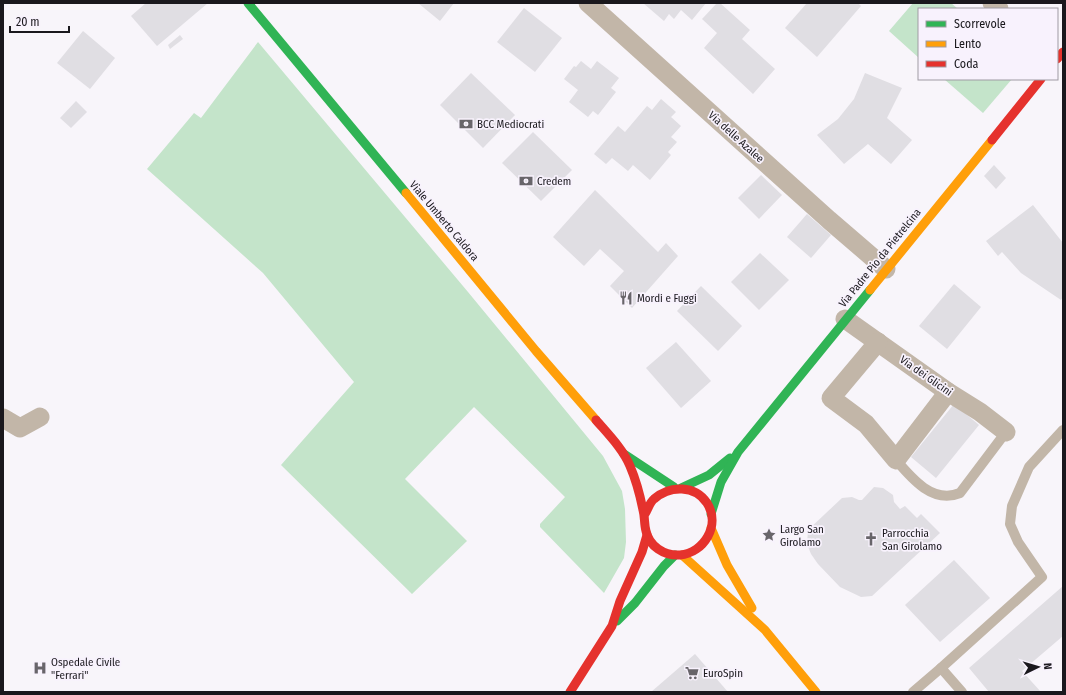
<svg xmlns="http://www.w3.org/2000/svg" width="1066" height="695" font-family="'Fira Sans Condensed',sans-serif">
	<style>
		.green { fill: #c4e4ca }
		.building { fill: #e0dee3 }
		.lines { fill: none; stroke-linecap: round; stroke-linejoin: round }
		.lane { stroke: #c2b6a8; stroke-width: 10 }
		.street { stroke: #c2b6a8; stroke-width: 19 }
		.fast { stroke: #30b455; stroke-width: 9 }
		.slow { stroke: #ff9f0a; stroke-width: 9 }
		.jam { stroke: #e5322d; stroke-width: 9 }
		.labels { text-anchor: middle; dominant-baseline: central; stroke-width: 3.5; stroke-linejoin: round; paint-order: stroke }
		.poi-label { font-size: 11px; fill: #1a181d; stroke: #f8f2fd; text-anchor: start }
		.street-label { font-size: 11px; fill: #1a181d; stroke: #f8f2fd }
	</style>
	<rect width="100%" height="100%" fill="#f8f5fa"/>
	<g class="green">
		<polygon points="913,3 951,3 958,9 919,9 919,58 889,31"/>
		<polygon points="258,42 468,292 603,456 622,491 625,509 626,542 624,558 604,593 540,527 540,524 565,497 474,407 405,479 467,541 412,594 281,465 354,382 263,273 147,169 194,113 201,118"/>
		<polygon points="944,79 1012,79 983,113"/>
	</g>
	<g class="building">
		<polygon points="146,3 208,3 157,46 131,16"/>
		<polygon points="418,3 454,3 440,21"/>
		<polygon points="643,3 706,3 692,20 681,10 674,19 669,14 664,21"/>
		<polygon points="717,3 720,3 750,30 742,39 775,69 753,94 704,48 717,33 702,19"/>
		<polygon points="807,3 858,3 861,6 817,57 785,28"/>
		<polygon points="524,8 562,38 535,72 497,42"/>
		<polygon points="83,31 115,58 90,89 57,63"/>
		<polygon points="180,35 183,39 170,49 168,45"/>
		<polygon points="581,61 591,69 597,61 619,78 611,88 616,92 598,115 593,111 588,117 569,102 578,90 564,79 574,66 576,67"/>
		<polygon points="471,73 515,115 483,148 440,105"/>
		<polygon points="865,73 902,88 887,118 912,140 891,164 868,144 844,164 817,135 838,119 854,99"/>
		<polygon points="661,99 676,112 671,117 681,126 671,137 677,142 668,152 671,155 650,180 633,165 628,171 612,158 606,164 594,154 618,126 625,132 647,106 652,110"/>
		<polygon points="76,101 87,112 71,128 60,118"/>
		<polygon points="533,132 572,170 541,201 502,163"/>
		<polygon points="994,165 1006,178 996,189 984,176"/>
		<polygon points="761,175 782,195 759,219 738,198"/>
		<polygon points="595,190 658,252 666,243 678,256 632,308 610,286 624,271 600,249 584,266 553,237"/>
		<polygon points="1033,205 1063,243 1063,297 1061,300 1021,273 1002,252 998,256 986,241"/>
		<polygon points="807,214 831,235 811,258 787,237"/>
		<polygon points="760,253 789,280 759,310 731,282"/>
		<polygon points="954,284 981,307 947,349 919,326"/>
		<polygon points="701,286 742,326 718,351 677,311"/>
		<polygon points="676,342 711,381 681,408 646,368"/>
		<polygon points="954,404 979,425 936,478 911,457"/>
		<polygon points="874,487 883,488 893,495 894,502 900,509 905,506 917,518 921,514 940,533 872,596 861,597 840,587 818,564 811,554 807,544 808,530 842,498 852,497 859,500 862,500"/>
		<polygon points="954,560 990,598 940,642 905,605"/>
		<polygon points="1063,586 1063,636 1022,671 1041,692 989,692 969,668"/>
		<polygon points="695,654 728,692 651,692"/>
	</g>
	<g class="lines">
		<g class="lane">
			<path d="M 896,460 C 912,479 933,504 960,493 L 1006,432"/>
			<polyline points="913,692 941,668"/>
			<polyline points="962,692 941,668 1042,577 1018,542 1010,524 1012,506 1029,467 1063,430"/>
		</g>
		<g class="street">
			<polyline points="588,3 829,220 886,269"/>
			<polyline points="992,3 999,9"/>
			<polyline points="845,319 948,392 980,412 1006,432"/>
			<polyline points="878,342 831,398 866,424 896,460 948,392"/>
			<polyline points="3,418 20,428 40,417"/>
		</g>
		<g class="fast">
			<polyline points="248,3 406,193"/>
			<polyline points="624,454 674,487"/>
			<polyline points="681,488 709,475 730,458"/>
			<polyline points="711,514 721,482 738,452 870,290"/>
			<polyline points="617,621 635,603 664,566 675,555"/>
		</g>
		<g class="slow">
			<polyline points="406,193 536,351 596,420"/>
			<polyline points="870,290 992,140"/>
			<polyline points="711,528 727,565 752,608"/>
			<polyline points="682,555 765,630 816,692"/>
		</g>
		<g class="jam">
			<polyline points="1057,59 1063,52"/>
			<polyline points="992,140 1041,79"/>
			<path d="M 596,420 C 608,434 623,449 630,466 C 636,480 640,495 643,510 C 645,517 644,524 646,531 C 649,546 664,556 680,555 C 704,553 721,525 707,503 C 695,485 670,485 654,499 C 650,502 648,509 645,514"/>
			<polyline points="570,692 612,626 620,601 642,552 647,535"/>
		</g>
	</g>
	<defs>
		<g id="bank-bare" transform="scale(1.08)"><path d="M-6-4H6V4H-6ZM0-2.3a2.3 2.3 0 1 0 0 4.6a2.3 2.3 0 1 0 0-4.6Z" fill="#68656a" stroke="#f8f2fd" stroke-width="2.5" paint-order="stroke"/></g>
		<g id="restaurant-bare" transform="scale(1.08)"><path d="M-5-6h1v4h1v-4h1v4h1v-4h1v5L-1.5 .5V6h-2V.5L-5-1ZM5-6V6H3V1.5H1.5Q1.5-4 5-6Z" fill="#68656a" stroke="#f8f2fd" stroke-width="2.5" paint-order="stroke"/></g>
		<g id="sight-bare" transform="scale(1.08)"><path d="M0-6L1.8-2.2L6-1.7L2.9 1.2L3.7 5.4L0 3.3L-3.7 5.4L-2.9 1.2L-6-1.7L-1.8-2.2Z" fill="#68656a" stroke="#f8f2fd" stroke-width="2.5" paint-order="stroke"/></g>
		<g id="church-bare" transform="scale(1.08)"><path d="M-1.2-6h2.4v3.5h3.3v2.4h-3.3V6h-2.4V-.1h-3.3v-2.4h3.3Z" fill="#68656a" stroke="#f8f2fd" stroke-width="2.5" paint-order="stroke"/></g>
		<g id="hospital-bare" transform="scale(1.08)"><path d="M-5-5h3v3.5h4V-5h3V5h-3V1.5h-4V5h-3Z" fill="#68656a" stroke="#f8f2fd" stroke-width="2.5" paint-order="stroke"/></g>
		<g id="supermarket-bare" transform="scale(1.08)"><path d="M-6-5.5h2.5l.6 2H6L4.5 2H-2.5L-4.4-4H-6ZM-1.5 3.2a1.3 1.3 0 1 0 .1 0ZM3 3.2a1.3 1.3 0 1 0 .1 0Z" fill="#68656a" stroke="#f8f2fd" stroke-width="2.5" paint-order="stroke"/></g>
	</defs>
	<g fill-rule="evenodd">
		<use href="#bank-bare" x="466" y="124"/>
		<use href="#bank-bare" x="526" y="181"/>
		<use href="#restaurant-bare" x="626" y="298"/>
		<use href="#sight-bare" x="769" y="535"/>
		<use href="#church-bare" x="871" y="539"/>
		<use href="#hospital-bare" x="40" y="668"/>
		<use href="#supermarket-bare" x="692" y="673"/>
	</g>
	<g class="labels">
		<g class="poi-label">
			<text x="477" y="124">BCC Mediocrati</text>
			<text x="537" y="181">Credem</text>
			<text x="637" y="298">Mordi e Fuggi</text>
			<text x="780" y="529">Largo San<tspan x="780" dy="13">Girolamo</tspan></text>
			<text x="882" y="533">Parrocchia<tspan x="882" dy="13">San Girolamo</tspan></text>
			<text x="51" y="662">Ospedale Civile<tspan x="51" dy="13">"Ferrari"</tspan></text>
			<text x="703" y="673">EuroSpin</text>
		</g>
		<g class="street-label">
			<text transform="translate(736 137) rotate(42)">Via delle Azalee</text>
			<text transform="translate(444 221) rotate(50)">Viale Umberto Caldora</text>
			<text transform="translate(880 258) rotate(-51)">Via Padre Pio da Pietrelcina</text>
			<text transform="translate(926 376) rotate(35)">Via dei Glicini</text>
		</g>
	</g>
	<rect width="1066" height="695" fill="none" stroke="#1a181d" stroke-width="8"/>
	<rect x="918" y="8" width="140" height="72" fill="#f8f2fd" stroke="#9f9ba3"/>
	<rect x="926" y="21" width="20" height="6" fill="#30b455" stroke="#9f9ba3"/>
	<text x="954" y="28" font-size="12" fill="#1a181d">Scorrevole</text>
	<rect x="926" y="41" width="20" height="6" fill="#ff9f0a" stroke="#9f9ba3"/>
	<text x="954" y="48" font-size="12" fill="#1a181d">Lento</text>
	<rect x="926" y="61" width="20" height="6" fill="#e5322d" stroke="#9f9ba3"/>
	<text x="954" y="68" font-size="12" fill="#1a181d">Coda</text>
	<g transform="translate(1038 667) rotate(85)" stroke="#f8f2fd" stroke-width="3" paint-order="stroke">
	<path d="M0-3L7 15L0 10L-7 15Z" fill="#1a181d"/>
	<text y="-6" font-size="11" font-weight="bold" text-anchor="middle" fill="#1a181d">N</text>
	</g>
	<path d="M10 26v6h59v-6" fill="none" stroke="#1a181d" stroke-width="2"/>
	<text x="16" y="26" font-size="12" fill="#1a181d" stroke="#f8f2fd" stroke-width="3" paint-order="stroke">20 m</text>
</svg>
